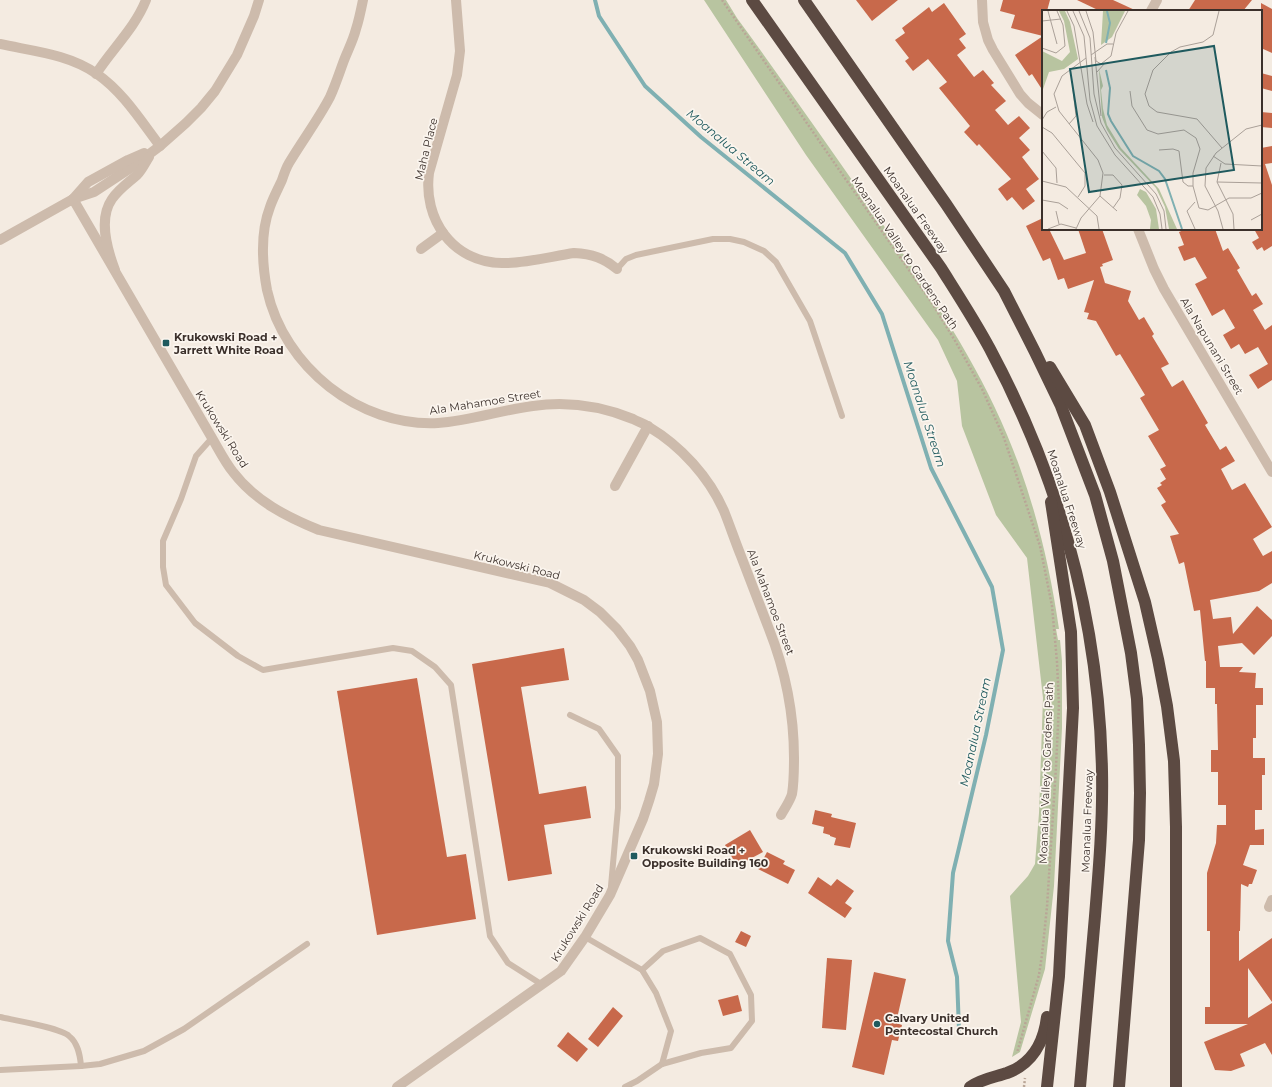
<svg xmlns="http://www.w3.org/2000/svg" width="1272" height="1087" font-family="Montserrat,sans-serif">
	<style>
		.green { fill: #b8c4a0 }
		.lines { fill: none; stroke-linecap: round; stroke-linejoin: round }
		.stream { stroke: #7fb0b2; stroke-width: 4 }
		.building { fill: #c8694b }
		.path { stroke: #b9a596; stroke-width: 2.5; stroke-dasharray: 2 2; stroke-linecap: butt }
		.service { stroke: #cdbbac; stroke-width: 6 }
		.minor { stroke: #cdbbac; stroke-width: 10 }
		.tertiary { stroke: #cdbbac; stroke-width: 10 }
		.motorway { stroke: #5c4a42; stroke-width: 12 }
		.poi-dot { fill: #1f5a5e; stroke: #fbf5ee; stroke-width: 1.5 }
		.labels { text-anchor: middle; dominant-baseline: central; stroke-width: 3.5; stroke-linejoin: round; paint-order: stroke }
		.street-label { font-size: 11px; fill: #3b302b; stroke: #fbf5ee }
		.poi-label { font-size: 11px; font-weight: bold; fill: #3b302b; stroke: #fbf5ee; text-anchor: start }
		.water-label { font-size: 12px; font-style: italic; fill: #1f5a5e; stroke: #fbf5ee }
		.inset-river { fill: none; stroke: #7fb0b2; stroke-width: 2 }
		.inset-road { fill: none; stroke: #aaa098; stroke-width: 1 }
		.view { fill: #1f5a5e; fill-opacity: 0.15; stroke: #1f5a5e; stroke-width: 2 }
		.inset-edge { fill: none; stroke: #3b302b; stroke-width: 2 }
	</style>
	<rect width="100%" height="100%" fill="#f4ebe1"/>
	<path class="green" d="M 704,0 L 726,0 L 737,18 C 783,81 828,146 873,210 C 929,291 987,374 1020,468 C 1039,521 1051,574 1059,629 L 1056,629 L 1058,640 L 1060,640 L 1062,661 L 1062,728 L 1054,886 L 1045,969 L 1020,1052 L 1012,1057 L 1021,1022 L 1010,896 L 1028,876 L 1035,864 L 1039,813 L 1043,698 L 1027,558 L 996,515 L 962,426 L 957,381 L 938,340 L 806,155 Z"/>
	<g class="lines">
		<polyline class="stream" points="595,0 599,16 645,86 701,137 845,253 882,314 931,468 992,587 1003,650 986,735 953,873 948,941 957,977 959,1030"/>
	</g>
	<g class="building">
		<polygon points="856,0 898,0 872,21"/>
		<polygon points="1003,0 1050,0 1047,11 1043,11 1043,91 1032,74 1029,76 1015,55 1043,36 1011,28 1015,15 1000,11"/>
		<polygon points="1077,0 1113,0 1137,11 1100,11"/>
		<polygon points="1195,0 1252,0 1243,11 1188,11"/>
		<polygon points="944,3 966,34 959,39 966,48 957,55 974,77 983,70 994,83 991,85 1006,101 995,110 1008,125 1019,116 1030,128 1019,138 1030,150 1022,157 1039,179 1026,189 1035,201 1023,210 1012,197 1007,201 998,189 1011,179 979,144 977,146 964,132 970,126 939,88 947,82 928,59 913,71 905,61 909,58 895,40 905,33 902,28 915,18 929,7 932,12"/>
		<polygon points="1261,3 1272,9 1272,53 1261,48"/>
		<polygon points="1261,73 1272,76 1272,91 1261,88"/>
		<polygon points="1261,112 1272,113 1272,128 1261,127"/>
		<polygon points="1272,146 1272,163 1265,164 1272,185 1272,246 1264,251 1262,247 1257,250 1252,242 1259,238 1254,229 1261,229 1261,148"/>
		<polygon points="1043,218 1043,229 1049,229 1064,260 1086,253 1078,229 1102,229 1113,260 1102,264 1103,266 1100,267 1105,283 1131,291 1128,301 1139,320 1144,317 1154,334 1152,336 1169,364 1161,368 1172,387 1183,380 1208,423 1205,425 1220,450 1226,446 1235,461 1221,469 1232,490 1245,483 1272,527 1253,539 1263,556 1272,551 1272,583 1259,591 1210,600 1213,619 1231,617 1233,634 1257,606 1272,620 1272,636 1254,655 1242,643 1218,646 1220,667 1243,667 1239,672 1256,673 1255,688 1263,688 1263,705 1256,705 1256,738 1253,738 1253,758 1265,758 1265,775 1262,775 1262,810 1255,810 1255,830 1264,829 1264,845 1250,845 1243,865 1257,870 1252,884 1249,884 1248,887 1241,884 1240,931 1239,931 1239,961 1272,938 1272,1002 1248,968 1248,1018 1272,1003 1272,1055 1265,1043 1240,1054 1245,1066 1231,1071 1215,1070 1204,1042 1248,1024 1205,1024 1205,1007 1210,1007 1210,931 1207,931 1207,873 1216,843 1217,825 1226,825 1226,805 1218,805 1218,772 1211,772 1211,750 1218,750 1217,704 1215,704 1215,688 1206,688 1206,661 1205,661 1200,610 1194,611 1184,562 1179,564 1170,536 1179,534 1161,505 1166,502 1157,488 1162,485 1160,483 1166,479 1160,469 1166,466 1148,436 1159,430 1140,398 1145,395 1120,354 1116,356 1096,321 1087,319 1089,313 1084,312 1094,280 1068,289 1064,278 1058,280 1050,258 1043,261 1026,226"/>
		<polygon points="1186,229 1215,229 1223,251 1228,248 1240,268 1237,270 1252,296 1256,293 1263,304 1253,310 1265,330 1272,325 1272,380 1258,389 1249,375 1268,364 1258,347 1245,354 1239,344 1231,349 1223,335 1235,328 1224,309 1212,316 1204,301 1195,284 1207,278 1195,257 1184,261 1178,247 1184,245 1179,232"/>
		<polygon points="564,648 569,680 521,687 539,794 586,786 591,818 544,825 552,874 508,881 472,664"/>
		<polygon points="417,678 447,857 466,854 476,919 377,935 337,691"/>
		<polygon points="815,810 832,814 831,817 856,823 850,848 834,845 836,838 830,836 830,835 823,833 824,827 812,824"/>
		<polygon points="750,830 763,852 737,866 725,845"/>
		<polygon points="767,852 785,861 783,864 795,870 788,884 758,869"/>
		<polygon points="818,877 831,886 837,879 854,891 845,903 852,908 845,918 808,893"/>
		<polygon points="741,931 751,936 746,947 735,942"/>
		<polygon points="827,958 852,960 846,1030 822,1028"/>
		<polygon points="874,972 906,979 896,1023 902,1025 898,1041 892,1040 884,1075 852,1067"/>
		<polygon points="738,995 742,1011 723,1016 718,1000"/>
		<polygon points="613,1007 623,1016 598,1047 588,1039"/>
		<polygon points="568,1032 588,1049 577,1062 557,1046"/>
	</g>
	<g class="lines">
		<g class="path">
			<polyline points="722,0 842,174 932,303 954,339 982,389 1004,438 1040,546 1052,606 1057,662 1059,704 1056,767 1047,907 1042,955 1039,975 1017,1053"/>
			<polyline points="1024,1087 1025,1078"/>
		</g>
		<g class="service">
			<polyline points="617,269 626,259 636,255 713,239 730,239 744,242 764,251 776,262 810,321 842,416"/>
			<polyline points="212,438 196,456 181,499 163,541 163,567 166,585 195,623 238,656 263,670 393,648 412,651 435,667 451,685 490,936 508,963 541,984"/>
			<polyline points="570,715 599,729 618,756 618,808 611,886"/>
			<polyline points="585,937 642,970 656,993 671,1031 662,1064 637,1081 625,1087"/>
			<polyline points="642,970 663,951 700,938 730,954 751,995 752,1021 731,1048 701,1053 662,1064"/>
			<path d="M 0,1017 C 13,1020 61,1028 69,1036 C 78,1043 80,1055 81,1066 L 0,1070"/>
			<polyline points="81,1066 100,1064 144,1051 184,1029 307,944"/>
		</g>
		<g class="minor">
			<path d="M 363,0 C 361,10 359,20 356,29 C 353,41 347,52 343,63 C 339,74 335,86 330,97 C 318,120 302,141 289,163 C 286,168 284,174 282,180 C 278,189 273,198 270,207 C 260,233 262,263 267,290 C 284,367 359,427 438,423 C 470,421 501,410 533,406 C 567,401 601,406 633,419 C 638,422 644,423 649,427 C 681,446 709,477 724,511 C 730,526 735,541 741,556 C 750,580 760,605 769,629 C 786,672 794,712 794,758 C 794,770 794,782 792,794 C 790,801 785,808 781,815"/>
			<path d="M 456,0 L 460,51 L 457,75 L 429,173 C 423,219 452,262 502,263 C 523,264 553,256 574,253 C 592,254 604,258 617,269"/>
			<polyline points="982,0 983,22 988,40 993,50 1020,94 1028,103 1043,115"/>
			<path d="M 0,44 C 32,51 69,54 97,74 C 123,92 141,121 160,146"/>
			<path d="M 96,74 C 112,49 135,28 146,0"/>
			<path d="M 0,240 L 73,199 L 212,438 C 219,450 225,462 233,472 C 255,501 287,517 319,530 L 550,583 L 584,600 L 600,612 L 617,629 L 630,646 L 638,660 L 650,691 L 657,722 L 658,754 L 654,784 L 649,801 L 643,819 L 610,895 L 585,937 L 561,971 L 397,1087"/>
			<polyline points="421,249 443,233"/>
			<polyline points="615,486 648,426"/>
			<polyline points="1269,907 1272,900"/>
		</g>
		<g class="tertiary">
			<polyline points="1151,11 1157,0"/>
			<polyline points="73,199 94,192 132,167 160,146 186,123 201,108 215,91 237,55 254,16 259,0"/>
			<polyline points="73,199 88,182 128,160 144,153"/>
			<polyline points="1138,229 1154,269 1164,289 1272,472"/>
			<path d="M 115,270 C 107,249 98,219 112,199 C 119,189 128,183 137,175 C 142,170 145,163 149,157"/>
		</g>
		<g class="motorway">
			<path d="M 752,0 L 941,268 C 958,295 975,321 990,349 C 1060,480 1099,622 1102,771 C 1103,820 1099,868 1095,916 C 1090,973 1085,1030 1080,1087"/>
			<polyline points="804,0 946,204 1004,291 1035,352 1061,406 1095,495 1113,561 1131,653 1137,699 1139,745 1140,793 1139,840 1119,1087"/>
			<polyline points="1050,367 1085,425 1110,492 1145,602 1158,659 1167,706 1174,761 1176,827 1176,1087"/>
			<path d="M 970,1087 C 981,1079 995,1077 1007,1073 C 1032,1064 1044,1042 1047,1017"/>
			<polyline points="1047,1087 1059,976 1073,708 1071,632 1051,502"/>
		</g>
	</g>
	<g class="poi-dot">
		<rect x="162" y="339" width="8" height="8" rx="2"/>
		<rect x="630" y="852" width="8" height="8" rx="2"/>
		<circle cx="877" cy="1024" r="4"/>
	</g>
	<g class="labels">
		<g class="street-label">
			<text transform="translate(426 149) rotate(-76)">Maha Place</text>
			<text transform="translate(916 210) rotate(55)">Moanalua Freeway</text>
			<text transform="translate(905 253) rotate(56)">Moanalua Valley to Gardens Path</text>
			<text transform="translate(1212 346) rotate(59)">Ala Napunani Street</text>
			<text transform="translate(485 402) rotate(-9)">Ala Mahamoe Street</text>
			<text transform="translate(222 429) rotate(58)">Krukowski Road</text>
			<text transform="translate(1067 499) rotate(72)">Moanalua Freeway</text>
			<text transform="translate(517 565) rotate(14)">Krukowski Road</text>
			<text transform="translate(771 602) rotate(69)">Ala Mahamoe Street</text>
			<text transform="translate(1046 773) rotate(-88)">Moanalua Valley to Gardens Path</text>
			<text transform="translate(1087 821) rotate(-88)">Moanalua Freeway</text>
			<text transform="translate(577 923) rotate(-58)">Krukowski Road</text>
		</g>
		<g class="poi-label">
			<text x="174" y="337">Krukowski Road +<tspan x="174" dy="13">Jarrett White Road</tspan></text>
			<text x="642" y="850">Krukowski Road +<tspan x="642" dy="13">Opposite Building 160</tspan></text>
			<text x="885" y="1018">Calvary United<tspan x="885" dy="13">Pentecostal Church</tspan></text>
		</g>
		<g class="water-label">
			<text transform="translate(731 147) rotate(40)">Moanalua Stream</text>
			<text transform="translate(925 414) rotate(72)">Moanalua Stream</text>
			<text transform="translate(975 732) rotate(-78)">Moanalua Stream</text>
		</g>
	</g>
	<g transform="translate(1042 10)">
		<rect width="220" height="220" fill="#f4ebe1"/>
		<path d="M 17,1 L 23,1 L 28,12 L 36,49 L 22,59 L 7,62 L 0,82 L 0,41 L 20,51 L 28,42 L 22,11 ZM 61,1 L 83,1 L 70,27 L 59,35 ZM 57,59 L 61,76 L 59,80 L 61,99 L 65,115 L 79,138 L 117,179 L 135,219 L 127,219 L 123,197 L 114,178 L 77,139 L 65,120 L 60,107 ZM 98,179 L 104,182 L 114,199 L 117,219 L 108,219 L 109,210 L 104,196 L 95,185 Z" fill="#b8c4a0"/>
		<path class="inset-river" d="M 64,33 L 68,13 L 65,1M 64,60 L 68,78 L 66,104 L 69,111 L 91,146 L 117,161 L 123,169 L 140,219"/>
		<path class="inset-road" d="M 6,1 L 15,34M 25,1 L 32,16 L 38,52M 31,1 L 42,26 L 48,90 L 55,116 L 73,145 L 111,187 L 118,204 L 120,219M 37,1 L 48,28 L 52,84 L 59,113 L 73,138 L 114,184 L 122,201 L 124,219M 44,1 L 51,22 L 54,51 L 59,54 L 69,46 L 74,23 L 86,1M 177,1 L 171,25 L 161,32 L 138,37 L 129,42 L 111,60 L 103,84 L 107,96 L 115,102 L 155,109 L 180,138M 0,11 L 19,9M 0,38 L 14,43 L 23,36 L 21,15 L 15,1M 49,45 L 65,34 L 71,34M 53,47 L 59,106M 38,52 L 45,94 L 51,112M 55,62 L 63,53M 88,81 L 90,96 L 105,120 L 116,124 L 142,120 L 154,128 L 158,139 L 151,163 L 151,176 L 157,198 L 166,200 L 187,188 L 209,188 L 220,183M 0,110 L 5,102 L 14,97M 27,114 L 34,106 L 31,80M 0,117 L 10,123 L 43,163 L 43,176 L 36,187M 117,140 L 131,139 L 137,141 L 141,172 L 146,176 L 151,176M 0,141 L 14,158 L 15,173M 171,146 L 183,154 L 220,156M 179,153 L 175,172 L 191,204 L 192,219M 62,165 L 71,165 L 80,175 L 78,188 L 71,198M 0,171 L 24,177 L 55,206 L 57,219M 175,172 L 220,173M 58,186 L 75,201M 0,190 L 17,193 L 26,199M 14,201 L 17,214M 209,210 L 220,204M 6,219 L 19,214 L 34,218M 34,219 L 39,208 L 58,186 L 61,163 L 56,150 L 17,101 L 12,84 L 20,66 L 44,48M 153,219 L 145,201 L 153,192M 181,219 L 176,201 L 163,176 L 164,158 L 174,143 L 204,119 L 220,115"/>
		<path class="view" d="M 172,36 L 192,160 L 47,182 L 28,59 Z"/>
		<rect width="220" height="220" class="inset-edge"/>
	</g>
</svg>
